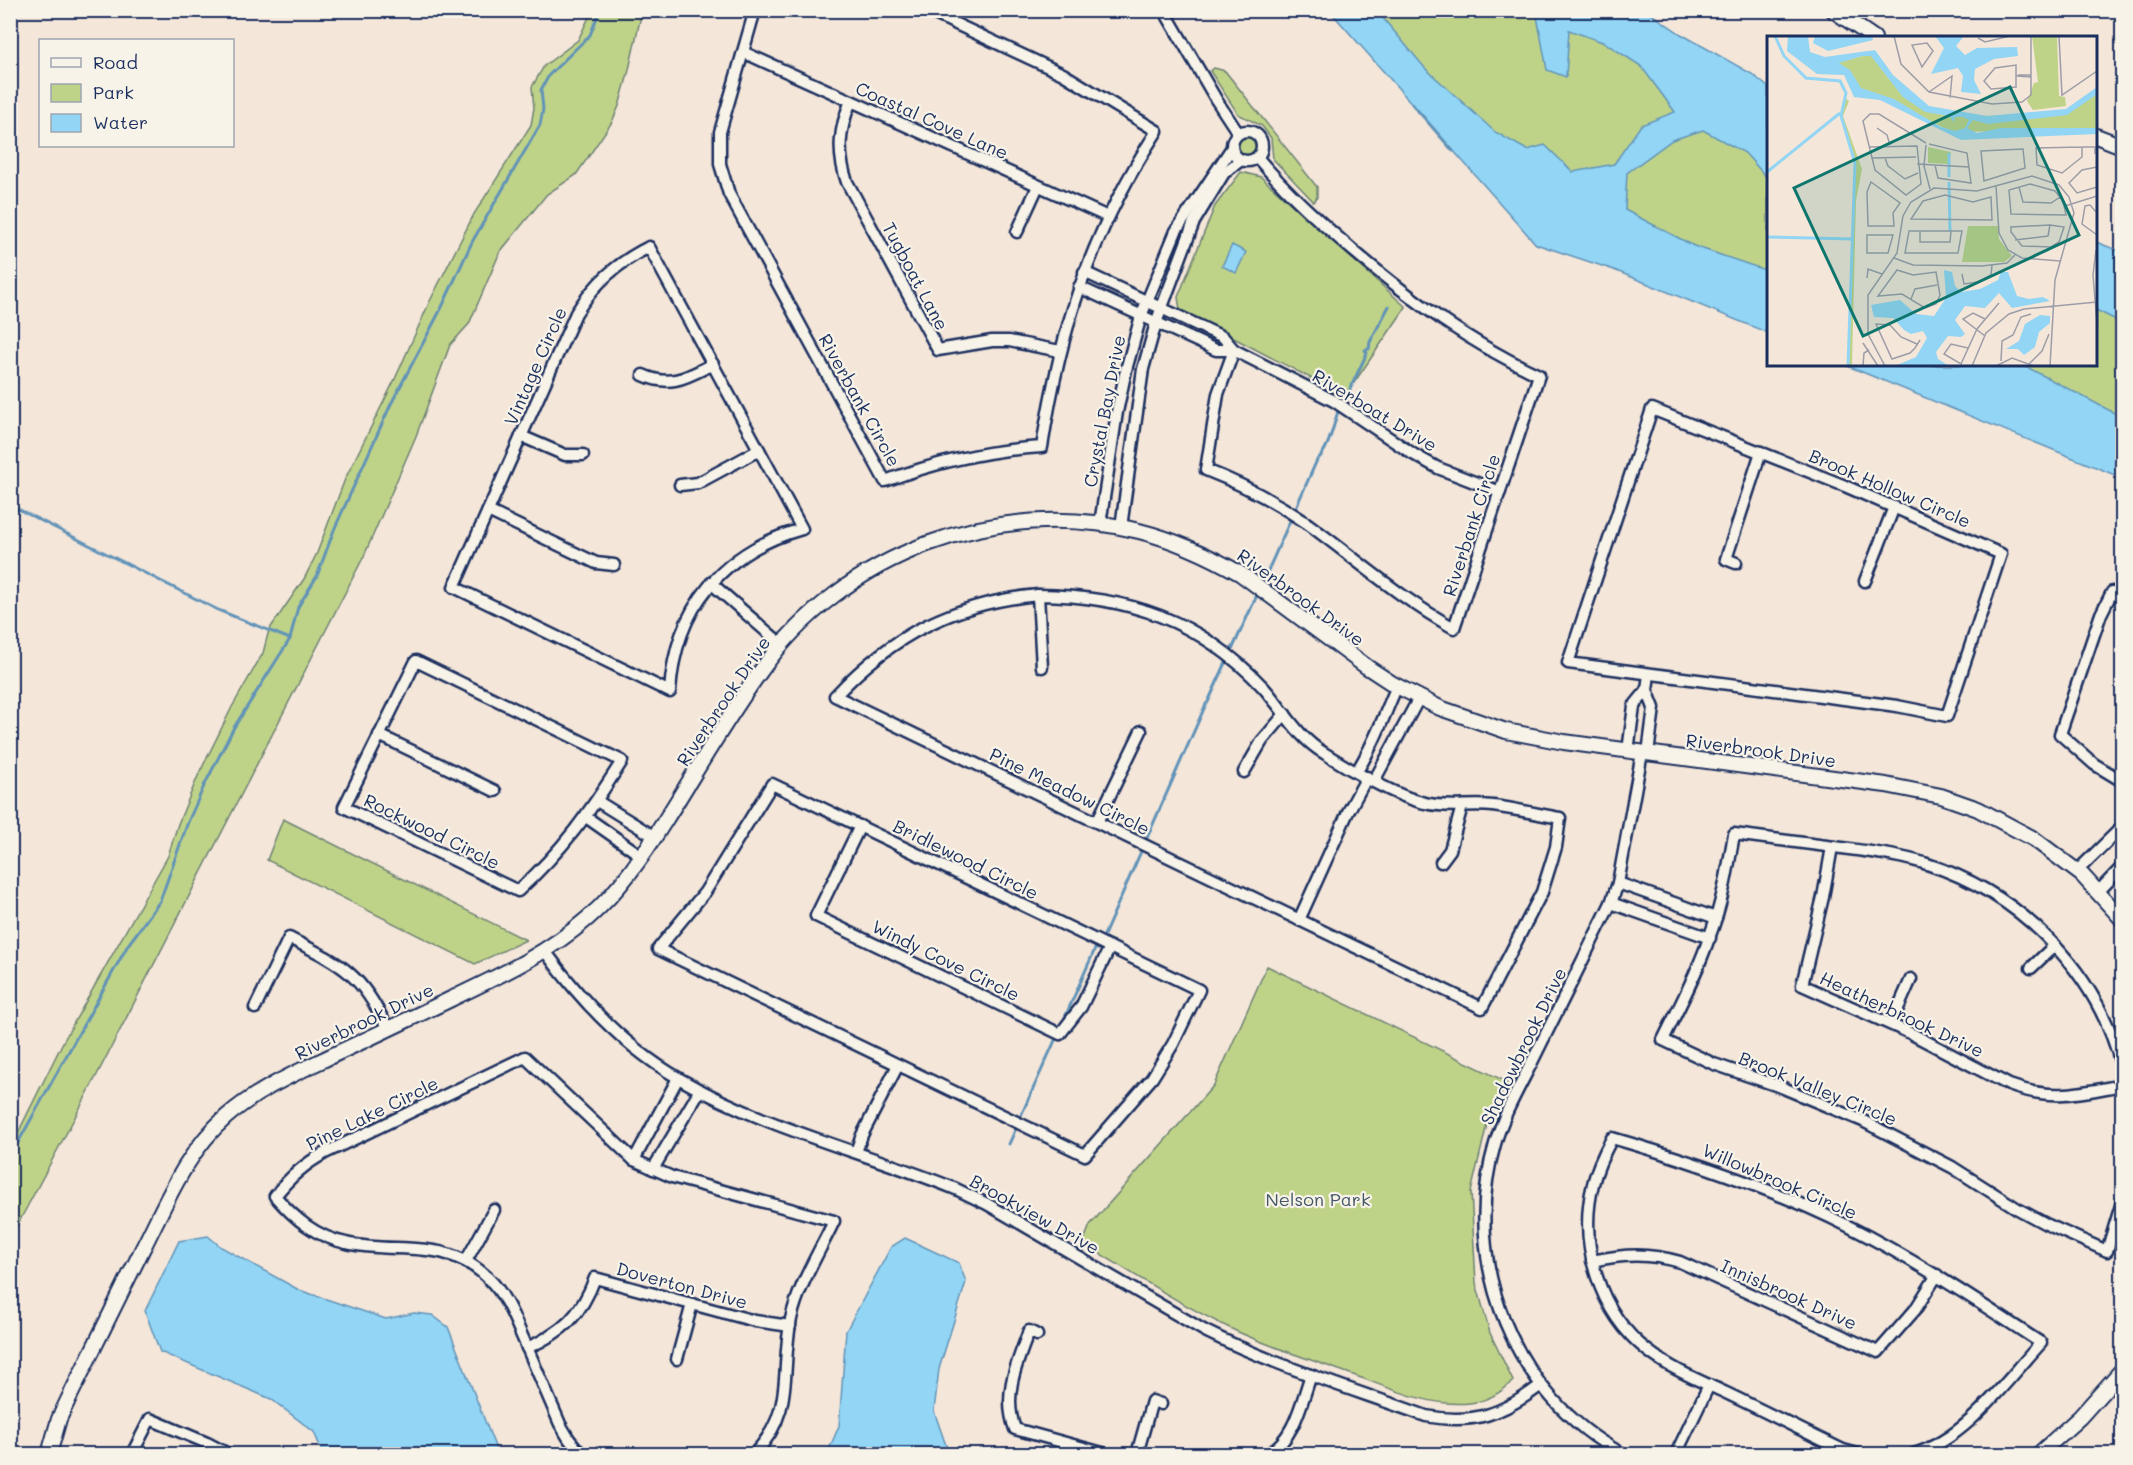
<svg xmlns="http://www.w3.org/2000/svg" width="2133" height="1465" font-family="Mali,sans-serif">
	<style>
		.green { fill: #bfd388; stroke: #6d8173; stroke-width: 1.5 }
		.water { fill: #92d5f4; stroke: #6293b8; stroke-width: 1.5 }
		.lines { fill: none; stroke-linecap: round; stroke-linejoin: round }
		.stream { stroke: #6293b8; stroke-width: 3 }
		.street-casing { stroke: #1b2f5e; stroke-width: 15 }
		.secondary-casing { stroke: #1b2f5e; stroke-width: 18 }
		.street { stroke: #f7f3e8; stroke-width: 10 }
		.secondary { stroke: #f7f3e8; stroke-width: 14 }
		.labels { text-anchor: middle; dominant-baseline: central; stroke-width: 4.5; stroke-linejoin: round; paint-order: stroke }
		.street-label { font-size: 18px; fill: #1b2f5e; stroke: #f7f3e8 }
		.park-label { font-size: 18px; fill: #445868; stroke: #f7f3e8 }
		.inset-river { fill: none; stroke: #92d5f4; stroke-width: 3 }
		.inset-road { fill: none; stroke: #9d9da8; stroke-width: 1.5 }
		.view { fill: #0f766e; fill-opacity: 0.15; stroke: #0f766e; stroke-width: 3 }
		.inset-edge { fill: none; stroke: #1b2f5e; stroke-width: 3 }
	</style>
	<rect width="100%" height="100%" fill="#f4e6d9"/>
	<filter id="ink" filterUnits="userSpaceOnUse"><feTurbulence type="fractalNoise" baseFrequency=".0167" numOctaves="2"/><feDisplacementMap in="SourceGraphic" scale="12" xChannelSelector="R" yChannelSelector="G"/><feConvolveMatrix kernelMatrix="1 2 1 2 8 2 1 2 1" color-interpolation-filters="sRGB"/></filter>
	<g filter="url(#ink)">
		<g class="green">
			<polygon points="592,11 642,11 628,74 619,106 612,122 576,175 547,194 500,252 469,324 450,345 416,436 364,556 82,1104 11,1237 11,1147 63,1042 168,856 178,824 198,776 232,707 263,653 269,630 304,579 317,553 345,479 395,379 430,301 474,214 531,125 534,108 532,87 544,66 578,40"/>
			<polygon points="1375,11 1573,11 1768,152 1768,282 1635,235 1487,144"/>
			<polygon points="1214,68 1225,71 1317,187 1317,197 1314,202 1273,159 1271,138 1262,126 1238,114 1210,71"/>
			<circle cx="1248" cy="146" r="13"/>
			<polygon points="1241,172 1261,177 1406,307 1345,396 1180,310 1178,297 1215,206"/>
			<polygon points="2096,295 2122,304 2122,430 1979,365 2096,364"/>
			<polygon points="283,819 526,940 475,964 267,860"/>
			<path d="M 1267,966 L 1507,1082 L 1487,1124 L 1471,1192 L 1476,1283 L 1490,1333 L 1513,1381 C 1501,1393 1487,1401 1470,1403 C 1430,1407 1392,1389 1356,1376 C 1316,1361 1275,1349 1236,1331 C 1183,1306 1133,1274 1083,1243 L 1090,1225 L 1214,1085 Z"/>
		</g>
		<g class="water">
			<polygon points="1330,11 1377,11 1425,68 1495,132 1527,150 1545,145 1573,172 1614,164 1641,125 1675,112 1641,66 1605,43 1569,30 1566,77 1547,70 1536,11 1647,11 1681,34 1752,74 1768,87 1768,179 1745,153 1703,130 1672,140 1627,173 1625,210 1694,246 1768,271 1768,333 1614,270 1536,244"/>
			<polygon points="2096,242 2122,252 2122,323 2096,310"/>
			<polygon points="1232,245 1246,252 1236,273 1222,266"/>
			<polygon points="1845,365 2023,365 2122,417 2122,478"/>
			<polygon points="208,1236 221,1247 299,1290 386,1319 414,1313 432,1315 448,1327 498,1454 323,1454 314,1432 271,1399 160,1352 145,1311 179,1241"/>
			<polygon points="905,1238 959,1263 966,1282 939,1369 934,1411 949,1454 827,1454 839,1426 846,1331 891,1247"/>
		</g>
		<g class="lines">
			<g class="stream">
				<polyline points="1412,104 1453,151"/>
				<polyline points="10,505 218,610 290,639"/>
				<path d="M 1262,584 L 1317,460 C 1330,448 1334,422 1340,405 L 1343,404 L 1367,353 L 1365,350 L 1369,349 L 1370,342 L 1389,306"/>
				<polyline points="1062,1024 1095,949 1098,949 1206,704 1208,702 1258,593"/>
				<polyline points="1019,1120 1057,1036"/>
				<polyline points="1009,1144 1017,1126"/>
				<polyline points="10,1157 128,945 160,901 188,822 204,786 233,729 290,639 298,607 317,576 334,530 391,404 442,307 472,242 540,125 543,109 541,90 549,75 590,35 600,10"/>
			</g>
			<g class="street-casing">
				<g id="street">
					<path d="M 755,10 L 720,132 L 720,164 L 729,194 L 885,481 C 937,462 987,450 1042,447 C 1061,327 1090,234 1157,131 L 1063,74 L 926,10"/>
					<polyline points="1164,10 1217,101 1238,133"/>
					<polyline points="743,52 1108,217"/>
					<path d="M 851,101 C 839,129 837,153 847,182 L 938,350 L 992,341 L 1009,341 L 1060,351"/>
					<circle cx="1247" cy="146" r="15"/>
					<polyline points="1017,232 1038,186"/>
					<path d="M 649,247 L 802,529 C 723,551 675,608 670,692 L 454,587 L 576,313 C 595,283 617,263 649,247 Z"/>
					<polyline points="1084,272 1223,337 1234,350 1334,401 1413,454 1438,468 1500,492"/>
					<polyline points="1079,287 1216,350 1234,350"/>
					<path d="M 1234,350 L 1218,394 L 1206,470 C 1242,484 1276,502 1308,524 C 1356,559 1401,599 1454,628 L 1539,375 C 1471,344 1413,301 1356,253 C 1321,223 1287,193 1257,157"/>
					<path d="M 643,375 C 671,388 687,377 713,364"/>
					<polygon points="1652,409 1845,486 2001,554 1947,716 1897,706 1568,663"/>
					<polyline points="521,436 565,455 583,455"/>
					<polyline points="680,485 698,483 759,450"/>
					<polyline points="488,511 596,563 614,565"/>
					<polyline points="1100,524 1117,412 1126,370 1141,316 1176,231 1231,149"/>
					<polyline points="1121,527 1143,369 1156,323 1194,222 1224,173 1241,160"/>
					<polyline points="1736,563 1726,559 1761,452"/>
					<polyline points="1865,581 1894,507"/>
					<polyline points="711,583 781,644"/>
					<path d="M 1038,595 C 1128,596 1200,620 1263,687 C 1283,709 1297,737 1324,753 C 1349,769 1397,797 1425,803 C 1448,809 1471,803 1493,806 C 1516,809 1538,814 1560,818 L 1556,847 L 1542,892 L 1482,1008 L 835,696 C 893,634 954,603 1038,595 Z"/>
					<polyline points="1038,595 1042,667"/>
					<polyline points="2122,597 2112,592 2101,614 2060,734 2094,764 2122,781"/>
					<path d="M 416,661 L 622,761 C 590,812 563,850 518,891 L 344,807 Z"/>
					<polyline points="379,735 495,791"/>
					<polyline points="1628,751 1634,706 1647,690"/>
					<polyline points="1648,753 1654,708 1647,690 1649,674"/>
					<path d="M 1357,771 C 1374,745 1384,715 1397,686"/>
					<polyline points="1244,772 1262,741 1285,714"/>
					<polyline points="1374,781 1419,698"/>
					<polygon points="772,784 1199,990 1173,1044 1152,1078 1085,1155 658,949 705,892"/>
					<polyline points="597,801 655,837"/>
					<polyline points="586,817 643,857"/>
					<polyline points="1097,822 1141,731"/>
					<polyline points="860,826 816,916 1060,1034 1081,1007 1110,947"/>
					<path d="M 1832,847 L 1823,897 L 1802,985 L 1912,1034 L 2009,1085 C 2051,1101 2080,1093 2122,1085"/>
					<polyline points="1441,862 1450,850 1462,806"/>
					<polyline points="2077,871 2122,827"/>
					<polyline points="1618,883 1716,918"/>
					<polyline points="2098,892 2122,867"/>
					<polyline points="1611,903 1710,938"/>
					<polyline points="1299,920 1348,812 1367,777"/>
					<path d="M 545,951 C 581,1001 626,1048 680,1079 C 766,1129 865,1152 956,1189 L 987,1204 L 1205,1331 C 1275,1366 1352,1389 1426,1416 C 1474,1425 1503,1414 1541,1385"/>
					<polyline points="2031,968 2055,945"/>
					<path d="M 255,1008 L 289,938 C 345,966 359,972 388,1029"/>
					<polyline points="1891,1024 1911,979"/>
					<path d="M 2122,1068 C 2098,972 2021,894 1927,864 C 1899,855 1870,852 1842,848 C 1806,843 1770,839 1734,834 C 1728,869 1722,905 1709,938 C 1697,974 1679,1007 1663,1040 L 1714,1064 L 1781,1087 L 1863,1121 L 1952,1167 L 2018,1209 L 2046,1224 L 2107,1251 L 2122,1202"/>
					<polyline points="856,1152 862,1135 898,1065"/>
					<polyline points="634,1160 678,1078"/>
					<polyline points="653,1169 700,1090"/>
					<polyline points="466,1261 494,1210"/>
					<path d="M 1592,1261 C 1624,1254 1649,1253 1680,1262 L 1878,1352 L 1915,1310 L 1937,1275"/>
					<path d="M 1037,1335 L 1029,1331 C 1017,1363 1002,1395 1015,1429 L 1106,1454"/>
					<path d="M 527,1348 C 563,1332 581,1316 595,1278 L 755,1321 L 790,1326"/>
					<polyline points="677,1359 692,1304"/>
					<polyline points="132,1454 150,1419 207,1443 228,1454"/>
					<path d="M 581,1454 L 569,1439 L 560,1424 C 549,1398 537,1371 526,1345 C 515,1321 507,1296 488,1278 C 445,1236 397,1255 346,1243 C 316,1237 294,1218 275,1196 C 289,1178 304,1164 325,1153 L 525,1057 L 634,1160 L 672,1177 L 834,1221 C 820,1251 798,1286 791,1319 C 780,1370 796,1411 754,1454"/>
					<polyline points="1137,1454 1152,1401 1161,1404"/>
					<path d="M 1268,1454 C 1295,1438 1301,1403 1311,1375"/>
					<path d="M 1623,1454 C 1514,1397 1460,1262 1495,1144 C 1504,1112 1522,1083 1536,1054 C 1561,1003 1586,953 1611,903 L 1618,883 L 1642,753"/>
					<polyline points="1676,1454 1709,1385"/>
					<path d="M 1858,1454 L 1843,1450 C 1803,1431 1764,1411 1724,1392 C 1698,1380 1671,1369 1648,1351 C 1599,1313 1578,1244 1593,1184 C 1597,1167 1604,1153 1612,1138 C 1692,1161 1771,1188 1846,1225 C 1914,1259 1977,1301 2041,1343 C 2004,1383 1967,1438 1914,1454"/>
				</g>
			</g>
			<g class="secondary-casing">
				<g id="secondary">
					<polyline points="1833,10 1874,38"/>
					<polyline points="2096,136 2122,146"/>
					<path d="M 49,1454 L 59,1419 L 68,1400 C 93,1350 117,1300 142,1250 C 166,1203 186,1152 226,1117 C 257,1090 293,1074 329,1057 C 370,1038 411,1018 451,999 C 499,976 547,954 588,918 C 620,890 643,856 666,819 C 697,770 726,719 760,672 C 843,553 998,496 1139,531 C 1175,540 1208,555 1241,574 L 1367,667 L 1393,684 L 1440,708 L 1506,731 L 1564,742 L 1886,785 L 1941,796 L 1978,809 L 2034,839 L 2082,875 L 2122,919"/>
					<polyline points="2039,1454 2080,1417 2122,1370"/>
				</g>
			</g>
			<use href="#street" class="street"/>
			<use href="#secondary" class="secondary"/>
		</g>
	</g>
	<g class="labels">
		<g class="street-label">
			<text transform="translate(932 120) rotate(24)">Coastal Cove Lane</text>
			<text transform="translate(916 276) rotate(62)">Tugboat Lane</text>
			<text transform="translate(535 366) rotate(-66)">Vintage Circle</text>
			<text transform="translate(860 400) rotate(61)">Riverbank Circle</text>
			<text transform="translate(1375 410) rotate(31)">Riverboat Drive</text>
			<text transform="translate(1104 411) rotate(-79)">Crystal Bay Drive</text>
			<text transform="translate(1890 488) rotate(23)">Brook Hollow Circle</text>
			<text transform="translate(1471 525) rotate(-72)">Riverbank Circle</text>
			<text transform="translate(1301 597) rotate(36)">Riverbrook Drive</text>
			<text transform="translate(723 701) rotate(-56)">Riverbrook Drive</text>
			<text transform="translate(1761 750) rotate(8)">Riverbrook Drive</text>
			<text transform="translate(1070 791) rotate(26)">Pine Meadow Circle</text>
			<text transform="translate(432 831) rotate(26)">Rockwood Circle</text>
			<text transform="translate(966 859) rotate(26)">Bridlewood Circle</text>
			<text transform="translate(946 960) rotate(26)">Windy Cove Circle</text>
			<text transform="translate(1902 1014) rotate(25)">Heatherbrook Drive</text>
			<text transform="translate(364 1021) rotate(-26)">Riverbrook Drive</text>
			<text transform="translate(1523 1046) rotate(-64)">Shadowbrook Drive</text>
			<text transform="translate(1818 1088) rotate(22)">Brook Valley Circle</text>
			<text transform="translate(372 1113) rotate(-26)">Pine Lake Circle</text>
			<text transform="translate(1780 1181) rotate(23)">Willowbrook Circle</text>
			<text transform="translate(1035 1214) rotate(29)">Brookview Drive</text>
			<text transform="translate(682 1285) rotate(15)">Doverton Drive</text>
			<text transform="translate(1789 1294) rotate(24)">Innisbrook Drive</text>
		</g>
		<g class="park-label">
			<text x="1318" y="1199">Nelson Park</text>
		</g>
	</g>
	<g transform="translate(1767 36)">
		<rect width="330" height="330" fill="#f4e6d9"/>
		<path d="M 265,0 L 290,0 L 292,60 L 298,61 L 299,70 L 266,74 L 260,65 L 267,47 L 271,46 ZM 103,18 L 122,43 L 154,71 L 197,80 L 297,79 L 330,55 L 330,94 L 184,96 L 123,63 L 95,55 L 70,27 ZM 78,62 L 82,65 L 76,80 L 95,133 L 89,165 L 85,330 L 81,330 L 88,126 L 73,80 ZM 161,111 L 184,116 L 182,128 L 161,127 ZM 201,190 L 231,190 L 232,203 L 245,220 L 237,226 L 195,226 Z" fill="#bfd388"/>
		<path d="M 21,0 L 41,0 L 43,16 L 58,21 L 108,14 L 126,39 L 162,70 L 220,80 L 299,73 L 330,51 L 329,59 L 300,79 L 221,88 L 206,84 L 200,92 L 210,97 L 234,92 L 330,92 L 330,98 L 194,104 L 113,64 L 87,61 L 77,39 L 50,38 L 20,15 ZM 95,20 L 104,20 L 136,61 L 158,76 L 182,80 L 187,86 L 188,81 L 196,81 L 202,84 L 198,92 L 188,95 L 174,91 L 127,63 L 94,52 L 83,34 L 72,27 ZM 48,0 L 105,0 L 106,4 L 61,15 L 46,7 ZM 168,0 L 197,0 L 189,10 L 198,19 L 210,12 L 250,11 L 251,20 L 227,23 L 208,33 L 207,44 L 214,58 L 194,56 L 196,40 L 191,32 L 164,38 L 177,12 ZM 177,234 L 185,236 L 188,250 L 194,256 L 213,253 L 231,244 L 234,236 L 241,236 L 250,260 L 262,263 L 276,261 L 283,265 L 245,272 L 232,257 L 218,272 L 198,270 L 188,284 L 198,298 L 194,301 L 181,300 L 169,316 L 171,323 L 182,330 L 128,330 L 149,321 L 160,302 L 156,295 L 144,298 L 137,294 L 126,282 L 107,281 L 104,269 L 133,264 L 149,278 L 167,280 L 179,262 ZM 273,279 L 283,280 L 283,287 L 272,296 L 268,311 L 257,319 L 251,313 L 239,313 L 252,305 L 258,288 Z" fill="#92d5f4" fill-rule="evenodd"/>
		<path class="inset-river" d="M 8,0 L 17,20 L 39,42 L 73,45 L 79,57 L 74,80 L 88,127 L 81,330M 182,117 L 182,141M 0,136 L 73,77M 182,146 L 183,195M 0,201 L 86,203"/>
		<path class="inset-road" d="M 127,0 L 134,28 L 162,56 L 225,68 L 255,66 L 264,59 L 264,0M 292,0 L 295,59 L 330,35M 211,2 L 218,6 L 243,0M 160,7 L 166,15 L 155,31 L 145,9 ZM 249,29 L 249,51 L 224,53 L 217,45 L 228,32 ZM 263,39 L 263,41 L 250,40 L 252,39 ZM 162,56 L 185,40 L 183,62M 110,92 L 120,99 L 123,109M 162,108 L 200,117 L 204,147 L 171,142 L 168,129M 159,109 L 157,130 L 163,153M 103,111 L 150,110 L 154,148 L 139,159 L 108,134 L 96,85 L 103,78 L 112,78 L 159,107M 315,111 L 315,121 L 295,137 L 270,129 L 269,112 ZM 315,111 L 328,111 L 328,118M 256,113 L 258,132 L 217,145 L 214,115 ZM 105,122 L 149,121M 118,122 L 121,130 L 138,143 L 151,137M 150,128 L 202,131M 330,131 L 315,134 L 302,147 L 310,157 L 330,151M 104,146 L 133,167 L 126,177 L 127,190 L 101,190 L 100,156 ZM 263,148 L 288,155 L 296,165 L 299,179 L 244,178 L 242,154 ZM 229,150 L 232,197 L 241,214 L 255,222 L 293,225M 252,151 L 256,166 L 284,167 L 293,161M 178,159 L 206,166 L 224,161 L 225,184 L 144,183 L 156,165 ZM 298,170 L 330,160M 330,177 L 323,169 L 318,170 L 315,188 L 330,199M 283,189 L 297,191 L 292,206 L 284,211 L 255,210 L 244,196 L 244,191 ZM 142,195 L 195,195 L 191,217 L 138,217 ZM 153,195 L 153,206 L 183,206 L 184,195M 100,199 L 126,199 L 121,217 L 100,217 ZM 248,204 L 281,200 L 283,189M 329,214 L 326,239 L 330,288M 127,222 L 146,229 L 215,230 L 240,227 L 248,219M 130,234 L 146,239 L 169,236 L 173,259 L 169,268 L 158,272 L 135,258 L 111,260 ZM 195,238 L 197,248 L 211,246 L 224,239 L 225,229M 100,242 L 101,233 L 115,238M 144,263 L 148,253 L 170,249M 218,283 L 206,277 L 196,283 L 218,300M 96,307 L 111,330M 150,308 L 134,301 L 123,289 L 109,288 L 125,323 L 143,317 L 148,312 L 153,304M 201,312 L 184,308 L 177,318 L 194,328 L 210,293 L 232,267M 234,325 L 235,305 L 246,299 L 254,281 L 264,278M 262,328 L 275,315 L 282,298M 96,330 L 97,317 L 102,314M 118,330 L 101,298 L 101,259 L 130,217 L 136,180 L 144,166 L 167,152 L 210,155 L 265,140 L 292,149 L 302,161 L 307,177 L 288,244 L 283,330M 205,330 L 219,297 L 242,278 L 257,273 L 330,266M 229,330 L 245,322 L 267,330"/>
		<path class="view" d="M 243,51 L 312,199 L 96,300 L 27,152 Z"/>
		<rect width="330" height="330" class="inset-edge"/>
	</g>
	<rect width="2133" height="1465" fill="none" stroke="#f7f3e8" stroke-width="36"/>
	<rect x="18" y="18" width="2097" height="1429" fill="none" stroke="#1b2f5e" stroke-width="2" filter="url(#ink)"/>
	<rect x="39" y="39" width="195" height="108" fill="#f7f3e8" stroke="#9fa5b1" stroke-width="1.5"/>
	<rect x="51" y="58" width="30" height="9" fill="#f7f3e8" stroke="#9fa5b1" stroke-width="1.5"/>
	<text x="93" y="69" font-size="18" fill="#1b2f5e">Road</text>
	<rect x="51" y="84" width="30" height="18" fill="#bfd388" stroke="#9fa5b1" stroke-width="1.5"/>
	<text x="93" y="99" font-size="18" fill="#1b2f5e">Park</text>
	<rect x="51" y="114" width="30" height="18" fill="#92d5f4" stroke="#9fa5b1" stroke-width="1.5"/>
	<text x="93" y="129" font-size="18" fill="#1b2f5e">Water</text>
</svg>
